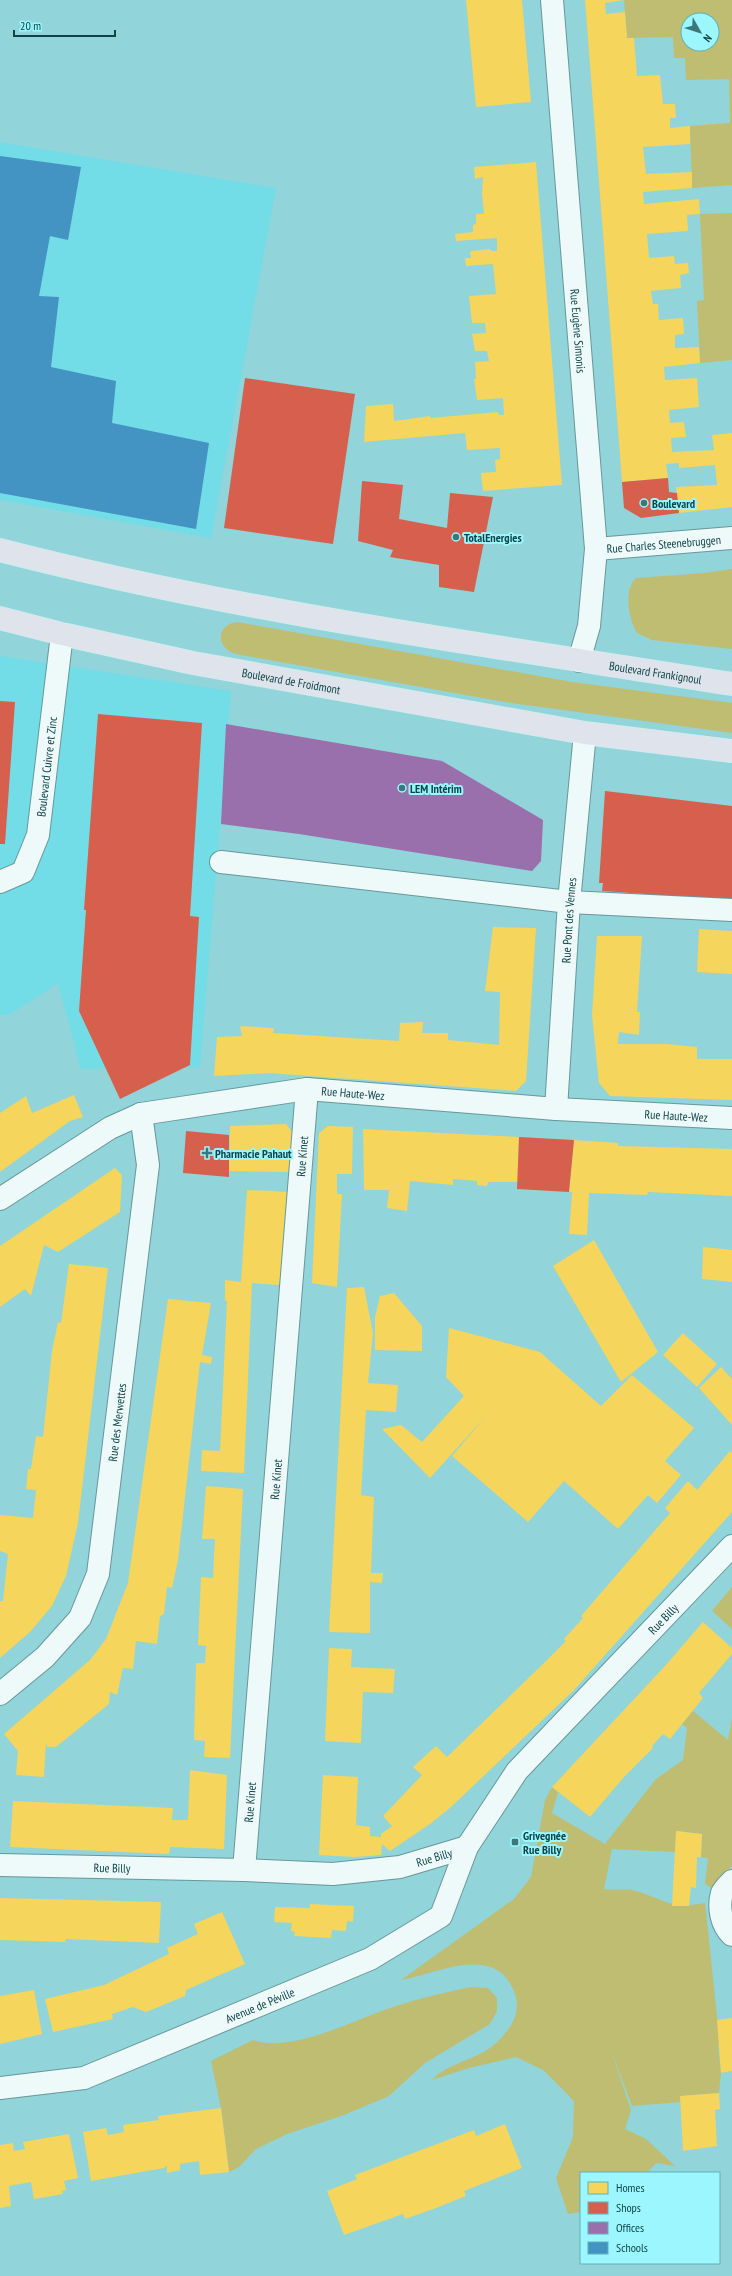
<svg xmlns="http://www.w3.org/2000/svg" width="732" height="2276" font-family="'PT Sans Narrow',sans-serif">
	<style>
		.built { fill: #72dde6 }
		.green { fill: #bfbd72; fill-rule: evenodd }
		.homes { fill: #f6d55c }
		.shops { fill: #d6604d }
		.offices { fill: #9970ab }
		.schools { fill: #4393c3 }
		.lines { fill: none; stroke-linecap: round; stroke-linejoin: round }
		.minor-casing { stroke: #66989b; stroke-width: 24 }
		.major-casing { stroke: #ceecee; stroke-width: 24 }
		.minor { stroke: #eef9f9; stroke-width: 22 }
		.major { stroke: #dfe3ec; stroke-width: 22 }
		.poi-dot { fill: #3c777b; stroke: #9bf6fe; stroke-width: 1.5 }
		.labels { text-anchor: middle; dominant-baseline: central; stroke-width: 4; stroke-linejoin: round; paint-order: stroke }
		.street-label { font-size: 12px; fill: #0e4549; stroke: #9bf6fe }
		.poi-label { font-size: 12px; font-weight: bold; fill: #0e4549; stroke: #9bf6fe; text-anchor: start }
	</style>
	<rect width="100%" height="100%" fill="#91d4d9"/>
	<g class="built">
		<polygon points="0,142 276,188 211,538 0,500"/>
		<polygon points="0,656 231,691 200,1067 81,1069 58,983 10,1014 0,1015"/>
	</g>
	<g class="green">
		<path d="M 624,0 L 732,0 L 732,185 L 692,188 L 690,126 L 730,123 L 729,79 L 686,80 L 685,58 L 674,58 L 673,37 L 627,38 ZM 688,20 L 712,20 L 712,44 L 688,44 Z"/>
		<polygon points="732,213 732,360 700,363 697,301 704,300 700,214"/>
		<path d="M 732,569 L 732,649 L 652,640 L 637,633 C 629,619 623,590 636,578 L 704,573 Z"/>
		<path d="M 237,622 L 572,682 L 732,703 L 732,733 L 505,702 L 236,654 C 216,648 215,625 237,622 Z"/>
		<polygon points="732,1587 732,1629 712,1611"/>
		<path d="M 693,1711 L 728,1740 L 732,1718 L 732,1865 L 715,1890 L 705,1884 L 708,1858 L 701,1857 L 702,1834 L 677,1831 L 675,1852 L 612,1849 L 604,1889 C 614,1891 626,1888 636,1891 C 666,1900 672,1910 705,1903 L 720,2044 L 718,2045 L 721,2073 L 719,2093 L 680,2096 L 681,2102 L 632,2106 L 611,2050 L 631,2110 L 625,2129 L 646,2139 L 675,2166 L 656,2163 L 647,2173 L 581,2173 L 581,2212 L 568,2214 L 556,2178 L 573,2137 L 574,2101 L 543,2070 L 516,2057 L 469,2068 L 432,2080 C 449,2062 477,2060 495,2044 C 509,2031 522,2014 515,1994 C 497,1942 439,1973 401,1980 L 514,1899 L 531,1877 L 545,1800 L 552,1787 L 558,1792 L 552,1813 L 605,1844 L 656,1779 L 683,1760 L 687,1728 L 682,1724 Z"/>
		<path d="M 471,1987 L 488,1988 L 497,1998 L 497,2011 L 490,2024 L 425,2063 L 389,2096 L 344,2115 L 287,2134 L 256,2149 L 239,2167 L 229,2172 L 221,2108 L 211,2061 L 253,2040 C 293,2054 357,2018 396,2006 C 421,1998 446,1992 471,1987 Z"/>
	</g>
	<g class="homes">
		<polygon points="466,0 522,0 531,102 476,107"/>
		<polygon points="585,0 624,0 605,3 606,14 625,12 627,38 634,38 637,76 660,75 663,104 675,104 676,118 670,118 670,128 690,126 690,144 643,147 646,174 692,172 692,188 643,192 644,204 699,199 700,214 687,215 688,231 647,234 649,258 674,256 675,264 688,263 689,273 680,275 681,288 651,291 653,304 658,304 659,320 683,318 684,334 675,335 675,348 699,347 700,363 664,367 665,380 697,378 699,407 669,410 670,423 684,422 686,437 671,438 672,452 714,450 712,435 732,433 732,507 679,513 676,487 717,485 715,465 679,468 679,463 666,464 668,478 622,482"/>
		<polygon points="536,162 562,485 483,491 481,473 496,472 495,460 500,459 500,448 467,450 465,433 364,442 366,406 393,404 394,421 430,416 430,418 498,412 499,415 504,415 503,398 477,400 474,379 476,379 475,362 489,361 487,351 475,351 472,334 486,333 485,323 472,323 469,296 496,294 493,264 466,266 465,258 471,258 470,252 472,251 490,249 492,251 497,251 497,238 456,241 455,234 473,232 473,225 476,224 476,214 484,214 482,193 483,177 475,179 474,167"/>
		<polygon points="493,927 536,928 526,1081 516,1091 269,1073 214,1076 217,1037 242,1036 240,1026 274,1028 273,1033 399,1041 400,1023 423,1022 422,1033 448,1033 448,1040 499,1045 500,992 485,991"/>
		<polygon points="699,929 732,931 732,974 697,972"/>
		<polygon points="597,936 642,936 637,1012 640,1012 639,1035 619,1032 618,1044 666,1044 697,1047 697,1059 732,1059 732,1100 610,1096 599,1083 592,1015"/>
		<polygon points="74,1095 83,1117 70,1121 0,1172 0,1113 26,1096 32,1113"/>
		<polygon points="286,1124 293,1133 291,1172 229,1171 230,1126"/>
		<polygon points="328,1126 353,1127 352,1174 337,1174 337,1194 342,1194 337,1287 312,1283 319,1133"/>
		<polygon points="363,1129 519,1137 518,1182 488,1182 487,1186 477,1185 477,1181 453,1179 453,1185 410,1181 407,1211 387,1208 389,1190 364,1190"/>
		<polygon points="574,1140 618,1143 618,1146 732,1149 732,1196 648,1192 647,1195 589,1193 587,1235 569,1234 572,1192 569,1192"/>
		<polygon points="115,1168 122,1175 120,1212 58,1252 44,1245 31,1296 25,1289 0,1307 0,1246"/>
		<polygon points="247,1190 291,1192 280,1284 278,1285 252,1283 244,1473 201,1471 202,1450 220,1451 227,1301 225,1301 225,1280 241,1282"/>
		<polygon points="594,1240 658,1352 621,1382 553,1266"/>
		<polygon points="703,1247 732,1250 732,1282 702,1279"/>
		<polygon points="69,1264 108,1268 78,1523 66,1576 52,1606 30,1632 0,1658 0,1601 3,1601 8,1554 0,1551 0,1515 33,1518 36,1490 26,1489 28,1469 31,1469 36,1436 43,1437 52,1351 58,1322 61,1323"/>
		<polygon points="364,1287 373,1333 368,1383 398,1385 396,1412 366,1410 361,1495 374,1497 371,1573 383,1573 382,1583 370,1582 370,1633 329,1632 347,1288"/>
		<polygon points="394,1293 422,1326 422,1351 375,1350 375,1317 380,1296"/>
		<polygon points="168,1299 211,1303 202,1355 212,1357 211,1364 200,1362 178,1560 172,1588 167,1587 164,1614 160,1616 157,1644 136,1641 133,1669 123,1668 117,1695 110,1692 109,1704 56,1747 47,1747 46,1742 44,1777 16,1775 18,1751 4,1734 90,1660 106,1639 128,1583"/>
		<polygon points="449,1328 540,1352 601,1406 632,1375 694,1428 665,1461 681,1475 657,1503 648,1495 618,1529 564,1481 528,1522 452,1456 487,1415 430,1478 382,1429 401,1425 422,1442 464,1396 446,1377"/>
		<polygon points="683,1333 717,1364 697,1387 663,1355"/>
		<polygon points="721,1367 732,1379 732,1425 699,1388"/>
		<polygon points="730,1451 732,1453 732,1512 574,1690 451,1807 430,1824 390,1851 382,1844 381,1855 355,1857 319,1855 323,1775 358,1777 356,1825 370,1827 370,1836 381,1837 381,1834 392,1826 383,1816 422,1775 413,1767 436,1746 447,1757 546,1661 566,1641 564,1639 583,1618 581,1616 670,1513 665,1508 688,1481 697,1490"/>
		<polygon points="206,1486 243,1489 230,1758 204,1757 205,1741 194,1740 196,1663 205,1663 206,1646 198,1645 201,1577 213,1578 214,1556 215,1539 202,1539"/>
		<polygon points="703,1622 732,1648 732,1654 699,1693 703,1698 670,1739 663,1734 652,1746 653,1748 624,1777 590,1817 552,1787 664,1667"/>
		<polygon points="329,1648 352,1649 351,1667 395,1669 393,1693 363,1692 361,1743 325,1741"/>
		<polygon points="190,1770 227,1775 224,1849 170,1847 169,1854 10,1847 13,1801 173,1808 172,1820 188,1820"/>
		<polygon points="676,1831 702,1834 701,1857 697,1857 696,1888 691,1887 689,1906 672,1906"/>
		<polygon points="0,1898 161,1902 159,1943 66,1939 65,1942 0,1940"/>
		<polygon points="310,1904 354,1906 353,1922 347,1921 346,1931 332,1930 331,1938 294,1936 295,1932 291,1931 292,1923 274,1922 275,1907 310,1908"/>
		<polygon points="222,1912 245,1964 186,1990 185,1996 146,2012 133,2007 112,2014 113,2019 53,2032 45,1999 104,1985 169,1954 167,1948 198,1934 194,1924"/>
		<polygon points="34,1990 42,2034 0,2044 0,1996"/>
		<polygon points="732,2018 732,2071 721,2073 717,2020"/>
		<polygon points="719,2093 720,2109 715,2110 717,2146 683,2151 680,2096"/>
		<polygon points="221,2108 229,2172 200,2175 199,2161 180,2164 180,2170 167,2173 167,2166 164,2168 91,2181 83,2132 106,2128 108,2135 124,2132 123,2125 159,2120 158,2116"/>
		<polygon points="505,2124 522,2168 464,2191 466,2196 436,2208 405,2219 403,2214 344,2235 327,2191 357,2179 355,2175 474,2130 476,2136"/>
		<polygon points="69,2134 78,2178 64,2181 66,2190 62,2191 63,2194 34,2199 31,2182 9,2186 11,2206 0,2208 0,2145 13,2143 14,2151 25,2149 23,2142"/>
	</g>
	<g class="shops">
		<polygon points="245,378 355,394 333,544 224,528"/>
		<polygon points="668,478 669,492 677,493 679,513 641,518 624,508 622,482"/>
		<polygon points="362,481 403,485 399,519 447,528 450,493 493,497 474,592 439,587 439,565 390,557 393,550 358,541"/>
		<polygon points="0,701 15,702 5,844 0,844"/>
		<polygon points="98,714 202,723 190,916 199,917 190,1065 120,1099 79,1011 86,910 84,910"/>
		<polygon points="605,791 732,806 732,900 602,891 603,883 599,883"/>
		<polygon points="186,1131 229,1135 229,1177 183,1173"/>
		<polygon points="519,1137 574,1140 569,1192 517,1189"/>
	</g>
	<polygon class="offices" points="226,724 442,761 543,820 541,861 532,871 299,834 221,824"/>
	<polygon class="schools" points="0,156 81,167 68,240 50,236 39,296 59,297 51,367 116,381 112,423 209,443 196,529 0,493"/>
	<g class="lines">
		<g class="minor-casing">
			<g id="minor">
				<path id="s1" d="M 552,0 L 596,549 L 589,626 L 579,661"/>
				<path id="s2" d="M 596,549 L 732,538"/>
				<polyline points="221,862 569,902 732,910"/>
				<path id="s3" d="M 0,882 L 23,872 L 38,835 L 62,634"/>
				<path id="s4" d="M 556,1109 L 569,902 L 585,733"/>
				<path id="s5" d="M 0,1199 L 110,1128 L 141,1114 L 307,1089 L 556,1109 L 732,1118"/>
				<path id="s6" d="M 0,1694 L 45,1657 L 80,1618 L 98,1574 L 148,1165 L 141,1114"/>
				<path id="s7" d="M 0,1865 L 244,1870 L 333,1874 L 400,1867 L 467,1847"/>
				<path id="s8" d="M 244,1870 L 307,1089"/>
				<path d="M 732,1881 C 729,1884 724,1889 722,1893 C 718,1907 721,1925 732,1935"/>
				<path id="s9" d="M 0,2088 L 84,2078 L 370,1959 L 441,1916 L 467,1847 L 517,1771 L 732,1546"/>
			</g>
		</g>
		<g class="major-casing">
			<g id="major">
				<path id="s10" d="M 0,550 C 241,612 487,645 732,684"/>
				<path id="s11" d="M 0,618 L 62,634 L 193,663 L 585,733 L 732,751"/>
			</g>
		</g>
		<use href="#minor" class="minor"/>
		<use href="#major" class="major"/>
	</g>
	<g class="poi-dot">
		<circle cx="644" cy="503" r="4"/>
		<circle cx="456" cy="537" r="4"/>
		<circle cx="402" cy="788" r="4"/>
		<path d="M205 1147h4v4h4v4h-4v4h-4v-4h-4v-4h4z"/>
		<rect x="511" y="1838" width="8" height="8" rx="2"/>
	</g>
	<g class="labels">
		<g class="street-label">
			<text stroke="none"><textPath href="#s1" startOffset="332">Rue Eugène Simonis</textPath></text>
			<text stroke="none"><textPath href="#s2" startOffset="68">Rue Charles Steenebruggen</textPath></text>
			<text stroke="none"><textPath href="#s10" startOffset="667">Boulevard Frankignoul</textPath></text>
			<text stroke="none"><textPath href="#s11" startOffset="298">Boulevard de Froidmont</textPath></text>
			<text stroke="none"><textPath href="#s3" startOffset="134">Boulevard Cuivre et Zinc</textPath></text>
			<text stroke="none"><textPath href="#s4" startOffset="189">Rue Pont des Vennes</textPath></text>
			<text stroke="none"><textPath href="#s5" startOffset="379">Rue Haute-Wez</textPath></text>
			<text stroke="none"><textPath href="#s5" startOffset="703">Rue Haute-Wez</textPath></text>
			<text stroke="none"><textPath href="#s8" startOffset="716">Rue Kinet</textPath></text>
			<text stroke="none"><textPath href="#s6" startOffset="311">Rue des Merwettes</textPath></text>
			<text stroke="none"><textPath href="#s8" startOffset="392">Rue Kinet</textPath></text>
			<text stroke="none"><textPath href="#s9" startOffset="853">Rue Billy</textPath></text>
			<text stroke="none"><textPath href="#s8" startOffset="68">Rue Kinet</textPath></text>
			<text stroke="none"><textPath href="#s7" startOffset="436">Rue Billy</textPath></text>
			<text stroke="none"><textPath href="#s7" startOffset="112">Rue Billy</textPath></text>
			<text stroke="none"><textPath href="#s9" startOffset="275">Avenue de Péville</textPath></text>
		</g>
		<g class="poi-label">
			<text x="652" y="503">Boulevard</text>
			<text x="464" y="537">TotalEnergies</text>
			<text x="410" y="788">LEM Intérim</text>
			<text x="215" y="1153">Pharmacie Pahaut</text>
			<text x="523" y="1835">Grivegnée<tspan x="523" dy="14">Rue Billy</tspan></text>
		</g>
	</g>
	<rect x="580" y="2172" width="140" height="92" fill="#9bf6fe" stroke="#63afb6"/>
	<rect x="588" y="2182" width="20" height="12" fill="#f6d55c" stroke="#63afb6"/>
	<text x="616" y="2192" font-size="12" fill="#0e4549">Homes</text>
	<rect x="588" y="2202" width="20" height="12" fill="#d6604d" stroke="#63afb6"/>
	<text x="616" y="2212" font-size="12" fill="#0e4549">Shops</text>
	<rect x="588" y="2222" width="20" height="12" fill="#9970ab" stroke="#63afb6"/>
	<text x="616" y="2232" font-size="12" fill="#0e4549">Offices</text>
	<rect x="588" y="2242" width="20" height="12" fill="#4393c3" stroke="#63afb6"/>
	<text x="616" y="2252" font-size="12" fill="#0e4549">Schools</text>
	<g transform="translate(700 32) rotate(129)"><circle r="19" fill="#9bf6fe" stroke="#63afb6"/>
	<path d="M0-3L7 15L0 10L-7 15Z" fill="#3c777b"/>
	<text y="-6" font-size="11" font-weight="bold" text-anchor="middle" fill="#0e4549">N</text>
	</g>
	<path d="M14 30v6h101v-6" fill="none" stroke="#0e4549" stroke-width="2"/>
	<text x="20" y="30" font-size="12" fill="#0e4549" stroke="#9bf6fe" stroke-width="3" paint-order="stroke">20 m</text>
</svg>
